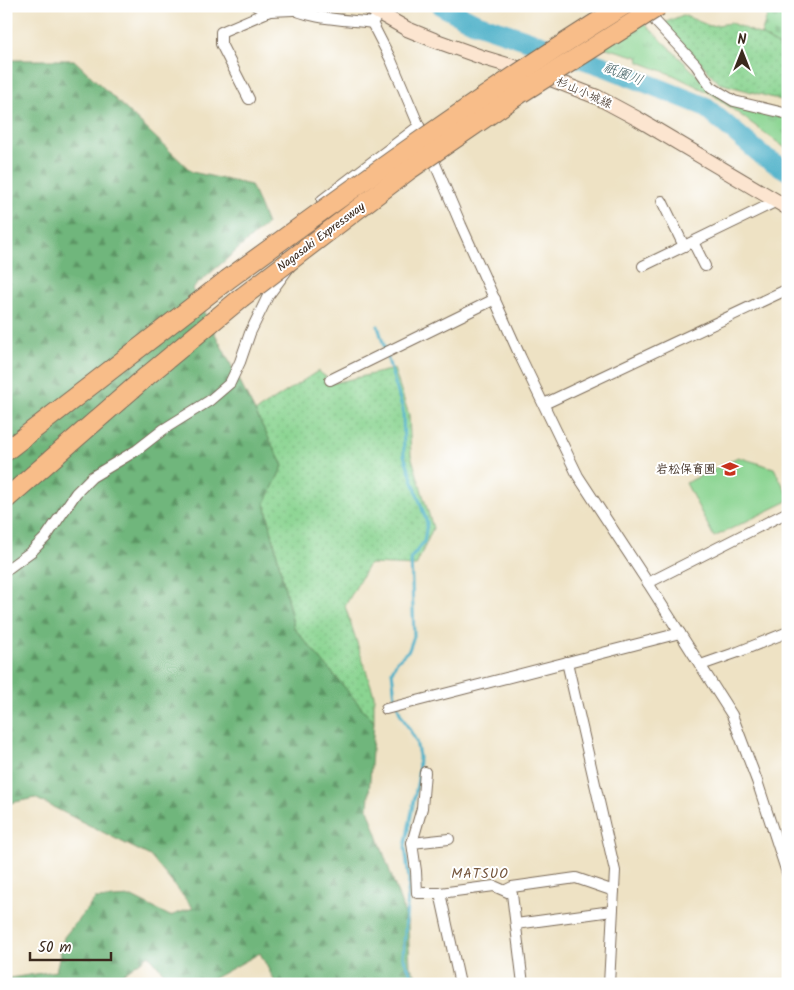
<svg xmlns="http://www.w3.org/2000/svg" width="794" height="990" font-family="Kalam,'Klee One',sans-serif">
	<style>
		.grass { fill: url(#grass-dots); stroke: #627f58 }
		.forest { fill: url(#forest-firs); stroke: #55704c }
		.cemetery { fill: url(#cemetery-stones); stroke: #627f58 }
		.park { fill: url(#park-tufts); stroke: #627f58 }
		.pitch { fill: #8ad491; stroke: #627f58 }
		.lines { fill: none; stroke-linecap: round; stroke-linejoin: round }
		.stream { stroke: #48afc7; stroke-width: 3 }
		.river { stroke: #48afc7; stroke-width: 20 }
		.minor-casing { stroke: #7a6a58; stroke-width: 12 }
		.secondary-casing { stroke: #7a6a58; stroke-width: 16 }
		.motorway-casing { stroke: #7a6a58; stroke-width: 21 }
		.minor { stroke: #fff; stroke-width: 10 }
		.secondary { stroke: #fce5d0; stroke-width: 14 }
		.motorway { stroke: #f8bd89; stroke-width: 19 }
		.motorway-bridge-casing { stroke: #7a6a58; stroke-width: 21; stroke-linecap: butt }
		.motorway-bridge { stroke: #f8bd89; stroke-width: 19 }
		.labels { text-anchor: middle; dominant-baseline: central; stroke-width: 4; stroke-linejoin: round; paint-order: stroke }
		.street-label { font-size: 12px; fill: #3b2a1e; stroke: #fff }
		.poi-label { font-size: 12px; font-weight: bold; fill: #3b2a1e; stroke: #fff; text-anchor: end }
		.water-label { font-size: 14px; font-style: italic; fill: #405f62; stroke: #fff }
		.neighbourhood-label { font-size: 14px; letter-spacing: 1px; fill: #75563d; stroke: #fff }
	</style>
	<defs>
		<pattern id="grass-dots" width="8" height="8" patternUnits="userSpaceOnUse" patternTransform="scale(1.25)"><rect width="8" height="8" fill="#8ad491"/><path d="M2 2h.1M6 6h.1" fill="none" stroke="#78b67d" stroke-width="1.8" stroke-linecap="round"/></pattern>
		<pattern id="forest-firs" width="22" height="20" patternUnits="userSpaceOnUse" patternTransform="scale(1.25)"><rect width="22" height="20" fill="#6fb67b"/><path d="M5 1l3.5 6h-7zM16 11l3.5 6h-7z" fill="#5c9464"/></pattern>
		<pattern id="cemetery-stones" width="16" height="16" patternUnits="userSpaceOnUse" patternTransform="scale(1.25)"><rect width="16" height="16" fill="#8ad491"/><path d="M2 7V4a2 2 0 0 1 4 0v3zM10 15v-3a2 2 0 0 1 4 0v3z" fill="#78b67d"/></pattern>
		<pattern id="park-tufts" width="24" height="20" patternUnits="userSpaceOnUse" patternTransform="scale(1.25)"><rect width="24" height="20" fill="#8ad491"/><path d="M3 7l-1-3M5 7V3M7 7l1-3M15 17l-1-3M17 17v-4M19 17l1-3" fill="none" stroke="#78b67d"/></pattern>
	</defs>
	<rect width="100%" height="100%" fill="#fff"/>
	<filter id="ink" filterUnits="userSpaceOnUse"><feTurbulence type="fractalNoise" baseFrequency=".02" numOctaves="2"/><feDisplacementMap in="SourceGraphic" scale="10" xChannelSelector="R" yChannelSelector="G"/><feConvolveMatrix kernelMatrix="1 2 1 2 8 2 1 2 1" color-interpolation-filters="sRGB"/></filter>
	<filter id="wash" filterUnits="userSpaceOnUse"><feTurbulence type="fractalNoise" baseFrequency=".0096" numOctaves="4" result="noise"/><feDisplacementMap in="SourceGraphic" scale="20" xChannelSelector="R" yChannelSelector="G"/><feGaussianBlur stdDeviation="1.12" result="paint"/><feColorMatrix in="noise" values="0 0 0 0 0 0 0 0 0 0 0 0 0 0 0 0 0 1.4 0 .05"/><feComposite in="paint" operator="in"/></filter>
	<g filter="url(#wash)">
		<rect width="100%" height="100%" fill="#eee2c4"/>
		<g class="grass">
			<polygon points="683,15 710,26 731,23 761,35 788,51 788,102 719,83 664,23"/>
			<polygon points="394,369 409,415 411,455 433,528 416,566 369,564 345,606 374,695 374,722 294,628 265,503 283,466 255,412 318,371 334,383"/>
		</g>
		<polygon class="forest" points="6,60 74,60 192,172 251,185 267,224 192,289 283,466 265,503 294,628 374,722 368,809 408,923 410,967 422,984 276,984 260,953 213,979 215,984 173,984 149,955 109,984 6,984 10,978 56,971 64,937 95,899 132,897 170,916 193,908 150,856 35,798 6,804"/>
		<polygon class="cemetery" points="770,6 788,6 788,51 761,35"/>
		<polygon class="park" points="643,22 703,81 747,107 788,119 788,150 712,94 673,75 639,62 638,57 603,47"/>
		<polygon class="pitch" points="738,457 774,468 788,495 788,501 714,537 686,483"/>
		<g class="lines">
			<polyline class="stream" points="378,326 403,410 404,455 427,523 424,542 411,558 414,636 409,650 397,661 392,671 395,697 400,713 416,741 419,756 418,779 405,847 409,880 403,957 416,984"/>
			<polyline class="river" points="442,6 473,22 603,66 704,106 763,156 788,171"/>
		</g>
	</g>
	<g filter="url(#ink)">
		<g class="lines">
			<g class="minor-casing">
				<g id="minor">
					<polyline points="256,6 270,11 293,10"/>
					<path d="M 288,6 C 305,19 351,20 372,23"/>
					<polyline points="648,9 656,22 696,65 711,87 734,101 788,114"/>
					<polyline points="379,13 372,23 391,60 461,225 521,358 578,476 648,583 732,715 757,781 788,876"/>
					<polyline points="249,99 221,44 221,32 270,11"/>
					<polyline points="322,200 419,126"/>
					<polyline points="662,201 684,246"/>
					<polyline points="693,242 705,266"/>
					<polyline points="643,266 777,201"/>
					<polyline points="330,380 495,299"/>
					<polyline points="544,404 788,289"/>
					<polyline points="6,570 32,551 46,537 76,493 92,477 137,450 164,429 209,401 230,383 240,362 250,333 268,296 291,265 286,233"/>
					<polyline points="648,583 788,512"/>
					<polyline points="567,662 615,871 609,984"/>
					<polyline points="701,665 738,652 788,632"/>
					<polyline points="386,709 680,633"/>
					<polyline points="425,772 422,808 412,843 416,871 417,893 440,893"/>
					<polyline points="412,843 449,839"/>
					<polyline points="506,890 512,887 576,878 614,891"/>
					<polyline points="516,924 612,911"/>
					<polyline points="460,984 440,893 494,886 512,894 523,984"/>
				</g>
			</g>
			<g class="secondary-casing">
				<polyline id="secondary" points="367,6 407,29 434,40 484,58 538,74 597,97 638,119 788,208"/>
			</g>
			<g class="motorway-casing">
				<g id="motorway">
					<polyline points="6,451 227,280"/>
					<polyline points="6,499 147,376 241,298"/>
				</g>
			</g>
			<use href="#minor" class="minor"/>
			<use href="#secondary" class="secondary"/>
			<use href="#motorway" class="motorway"/>
			<g class="motorway-bridge-casing">
				<g id="motorway-bridge">
					<path d="M 227,280 C 357,185 486,91 623,6"/>
					<polyline points="241,298 409,170 521,93 659,6"/>
				</g>
			</g>
			<use href="#motorway-bridge" class="motorway-bridge"/>
		</g>
	</g>
	<defs>
		<g id="school-bare" transform="scale(1.35)"><path d="M0-5L7-2L0 1L-7-2ZM-4 1L0 2.5L4 1V4Q0 6-4 4Z" fill="#c8321e" stroke="#fff" stroke-width="2.5" paint-order="stroke"/></g>
	</defs>
	<g fill-rule="evenodd">
		<use href="#school-bare" x="730" y="469"/>
	</g>
	<g class="labels">
		<g class="street-label">
			<text transform="translate(584 93) rotate(24)">杉山小城線</text>
			<text transform="translate(321 237) rotate(-37)">Nagasaki Expressway</text>
		</g>
		<g class="poi-label">
			<text x="716" y="469">岩松保育園</text>
		</g>
		<g class="water-label">
			<text transform="translate(623 74) rotate(21)">祇園川</text>
		</g>
		<g class="neighbourhood-label">
			<text x="480" y="874">MATSUO</text>
		</g>
	</g>
	<rect width="794" height="990" fill="none" stroke="#fff" stroke-width="25"/>
	<g transform="translate(742 52)" stroke="#ffffff" stroke-width="4" paint-order="stroke">
	<path d="M0-4L9 19L0 12L-9 19Z" fill="#3b2a1e"/>
	<text y="-8" font-size="14" font-weight="bold" text-anchor="middle" fill="#3b2a1e">N</text>
	</g>
	<path d="M30 952v8h81v-8" fill="none" stroke="#3b2a1e" stroke-width="2.5"/>
	<text x="38" y="952" font-size="15" fill="#3b2a1e" stroke="#ffffff" stroke-width="4" paint-order="stroke">50 m</text>
</svg>
